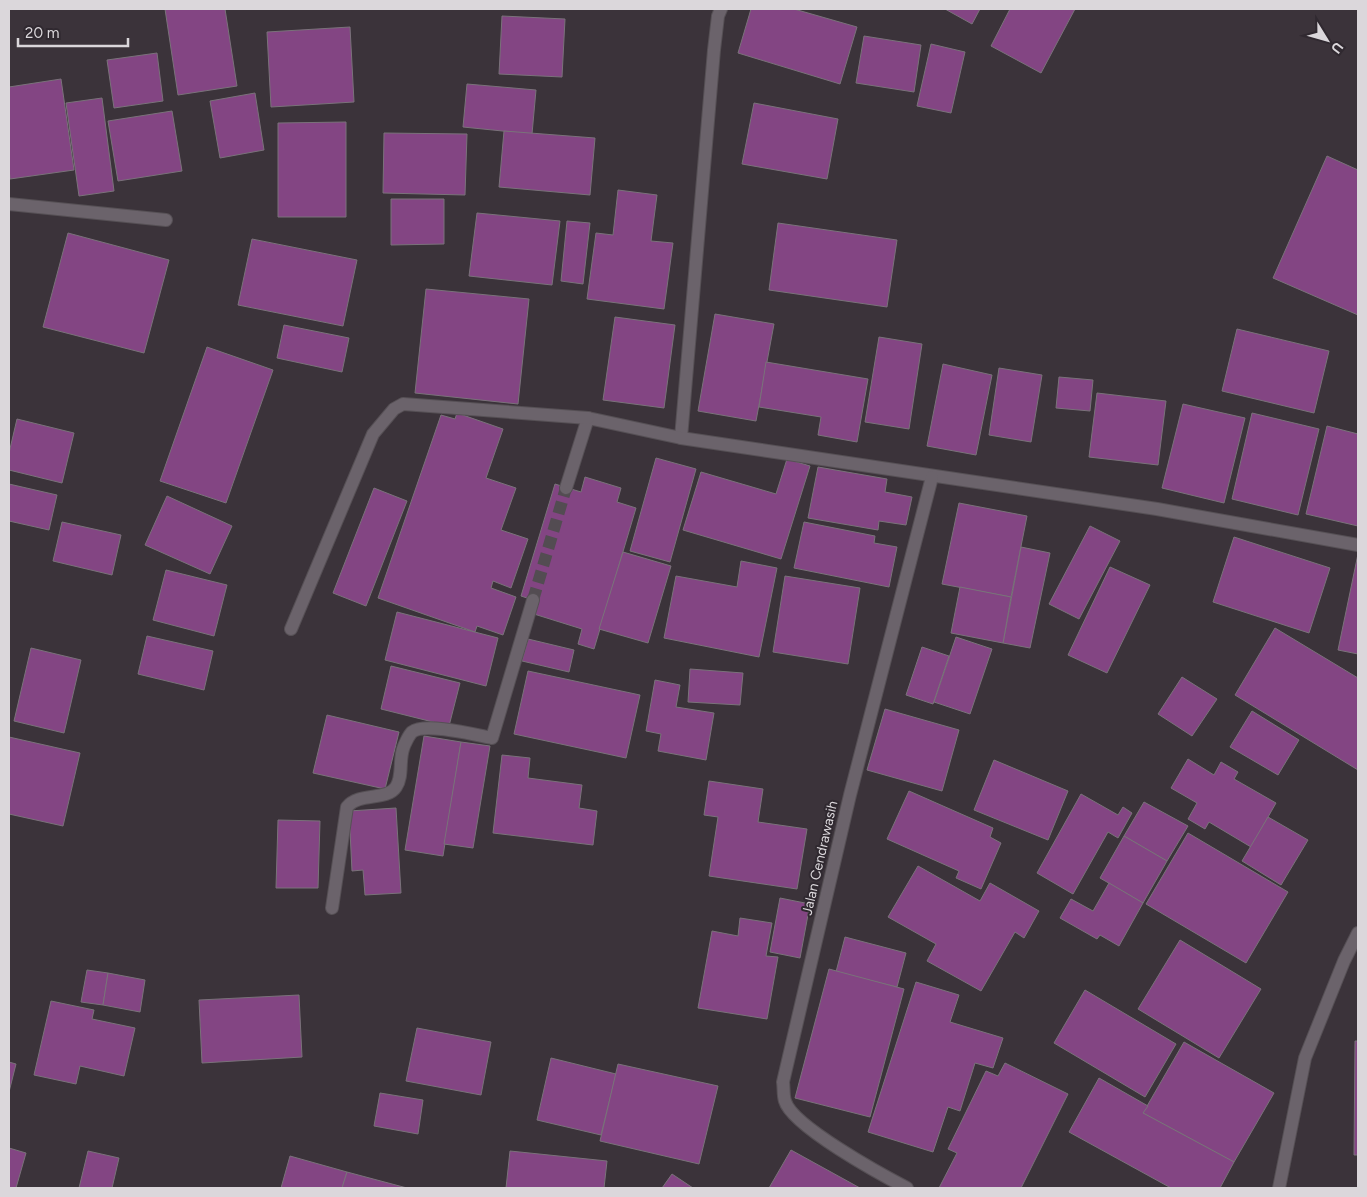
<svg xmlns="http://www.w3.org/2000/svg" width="1367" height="1197" font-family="Figtree,sans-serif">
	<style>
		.building { fill: #834583; stroke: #7a727a }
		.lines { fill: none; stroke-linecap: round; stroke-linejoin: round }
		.street-tunnel { stroke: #534c52; stroke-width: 12; stroke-dasharray: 12 6; stroke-linecap: butt }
		.street-casing { stroke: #565055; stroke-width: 14 }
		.street { stroke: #6b636b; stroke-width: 12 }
		.labels { text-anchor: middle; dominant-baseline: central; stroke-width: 4; stroke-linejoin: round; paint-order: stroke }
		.street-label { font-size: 14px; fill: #dbd7db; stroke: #302930 }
	</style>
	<rect width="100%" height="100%" fill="#3b333a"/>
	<g class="building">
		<polygon points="165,9 225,9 237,86 178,95"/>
		<polygon points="751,9 794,9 857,27 840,84 738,53"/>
		<polygon points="945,9 980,9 972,24"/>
		<polygon points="1010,9 1075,9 1041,73 991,46"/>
		<polygon points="502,16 565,19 562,77 499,74"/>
		<polygon points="350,27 354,102 271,107 267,32"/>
		<polygon points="864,36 921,45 914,92 856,83"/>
		<polygon points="931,44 965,52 951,113 917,106"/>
		<polygon points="157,53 163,101 114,108 107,60"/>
		<polygon points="61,79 74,170 10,179 9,167 9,87"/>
		<polygon points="467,84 536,90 532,134 463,127"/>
		<polygon points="255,93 264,150 220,158 210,101"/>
		<polygon points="102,98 114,191 79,196 66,103"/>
		<polygon points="754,103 838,119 827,179 742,164"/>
		<polygon points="172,111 182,171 118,181 108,121"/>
		<polygon points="346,122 346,217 278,217 278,123"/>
		<polygon points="504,131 595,138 590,195 499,187"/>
		<polygon points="384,133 467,134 465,195 383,193"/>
		<polygon points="1327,156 1358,170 1358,315 1273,278"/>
		<polygon points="618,190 657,195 651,241 673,243 664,309 587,299 596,233 613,235"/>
		<polygon points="391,199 444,199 444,244 391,245"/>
		<polygon points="477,213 560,221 552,285 469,276"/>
		<polygon points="567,221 590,223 583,284 561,281"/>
		<polygon points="778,223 897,240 887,307 769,290"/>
		<polygon points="68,233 169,260 144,353 43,327"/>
		<polygon points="252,239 357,260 343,326 238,305"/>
		<polygon points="426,289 529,299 518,404 415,393"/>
		<polygon points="715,314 774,324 756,421 698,411"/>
		<polygon points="615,317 675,325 664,408 603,400"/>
		<polygon points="284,325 349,338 342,372 277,358"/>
		<polygon points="1237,329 1329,351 1314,413 1222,391"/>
		<polygon points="879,337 922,344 909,429 865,422"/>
		<polygon points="207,347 273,370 226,503 160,481"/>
		<polygon points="766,362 868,379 857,442 818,435 821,417 759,407"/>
		<polygon points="943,364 992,375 976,455 927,446"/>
		<polygon points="999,368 1042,375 1031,442 989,435"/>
		<polygon points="1059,377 1093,380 1090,411 1056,408"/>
		<polygon points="1097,393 1166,401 1158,465 1089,457"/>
		<polygon points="1183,404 1245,418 1224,503 1162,488"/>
		<polygon points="457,413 503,429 486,478 516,488 501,530 528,539 511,588 493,581 491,588 516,597 503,635 477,626 475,632 378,598 441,415 455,419"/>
		<polygon points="1252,413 1319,429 1298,515 1232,499"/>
		<polygon points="17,419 74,433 62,483 9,470 9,453"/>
		<polygon points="1327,426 1358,434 1358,526 1306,514"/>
		<polygon points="656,458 696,469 670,562 630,551"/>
		<polygon points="787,459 810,466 781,559 683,530 701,472 776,494"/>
		<polygon points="818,467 887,479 885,492 912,497 906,525 879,521 878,530 808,518"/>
		<polygon points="585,477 621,488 617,502 636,508 594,649 578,644 582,629 534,614 533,600 521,596 555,484 581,492"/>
		<polygon points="9,484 57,495 49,530 9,521"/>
		<polygon points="374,488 407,501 366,606 333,593"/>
		<polygon points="167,496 232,526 210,574 145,545"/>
		<polygon points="959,503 1027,516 1011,597 942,584"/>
		<polygon points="62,522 121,535 112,575 53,561"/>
		<polygon points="804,522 875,536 874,543 897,547 889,587 794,568"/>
		<polygon points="1090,526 1120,541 1079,619 1049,604"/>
		<polygon points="1234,537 1330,568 1309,633 1213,602"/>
		<polygon points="1021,547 1050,553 1030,648 1003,643"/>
		<polygon points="623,552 671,566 648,643 599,629"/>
		<polygon points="1358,554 1358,654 1338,650"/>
		<polygon points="741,561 777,568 759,657 664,638 676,576 737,587"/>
		<polygon points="1110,567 1150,585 1107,673 1068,655"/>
		<polygon points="166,570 227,585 214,636 153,620"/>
		<polygon points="785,576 860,588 848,664 773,652"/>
		<polygon points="960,587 1011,597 1003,643 951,633"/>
		<polygon points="397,612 498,638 486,686 385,660"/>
		<polygon points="1275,628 1358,678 1358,770 1235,695"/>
		<polygon points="147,636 213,651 204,690 138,674"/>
		<polygon points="956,637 992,649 970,714 934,702"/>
		<polygon points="528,639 574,650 569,672 522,661"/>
		<polygon points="922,647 949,656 933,704 906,695"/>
		<polygon points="31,648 81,660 64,733 14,721"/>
		<polygon points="391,666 460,683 449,726 381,709"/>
		<polygon points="690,669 743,673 740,705 688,702"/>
		<polygon points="528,671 640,695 626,758 514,734"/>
		<polygon points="1182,677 1217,699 1192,736 1158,714"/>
		<polygon points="655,680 680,685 676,707 714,713 706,760 658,751 661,734 646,731"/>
		<polygon points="885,709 959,730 942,791 867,770"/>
		<polygon points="1252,711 1299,740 1278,775 1230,747"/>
		<polygon points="327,715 399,732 385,789 313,773"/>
		<polygon points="424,736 461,742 443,856 405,850"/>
		<polygon points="9,737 80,753 63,826 9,814"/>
		<polygon points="461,742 490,746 473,848 444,844"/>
		<polygon points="502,755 530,758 528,778 582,785 579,808 597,811 593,845 493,833"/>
		<polygon points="1188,759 1214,775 1221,762 1238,772 1234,779 1276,803 1251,847 1209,822 1205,829 1188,819 1197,803 1171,788"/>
		<polygon points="994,760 1068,791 1048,840 974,810"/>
		<polygon points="709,781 763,789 758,822 807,829 797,889 709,876 718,817 704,815"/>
		<polygon points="909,791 993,828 990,837 1001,843 981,889 956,878 959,871 887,839"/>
		<polygon points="1081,794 1118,815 1123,807 1132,813 1118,838 1108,832 1073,894 1037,873"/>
		<polygon points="1144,802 1188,826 1167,861 1124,836"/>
		<polygon points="396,808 401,893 365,895 363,870 352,871 349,811"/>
		<polygon points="1268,817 1308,840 1281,885 1242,861"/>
		<polygon points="278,820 320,821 318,888 276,888"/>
		<polygon points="1188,833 1288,892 1246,963 1146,904"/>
		<polygon points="1124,836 1167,861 1143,903 1100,878"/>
		<polygon points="918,866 980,901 990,883 1039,911 1024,938 1015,932 981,991 927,961 936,944 888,917"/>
		<polygon points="1109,883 1143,903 1119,946 1100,935 1097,939 1060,918 1071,899 1093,911"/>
		<polygon points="780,898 810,904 800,958 770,952"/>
		<polygon points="740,918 772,923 766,956 778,957 767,1019 698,1008 712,931 738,936"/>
		<polygon points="845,937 906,953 897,987 836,972"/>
		<polygon points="1180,940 1261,989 1219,1058 1138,1009"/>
		<polygon points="829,969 904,989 870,1117 795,1098"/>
		<polygon points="87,970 108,973 103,1005 81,1002"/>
		<polygon points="108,973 145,980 140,1012 103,1005"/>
		<polygon points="916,982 959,995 950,1022 1003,1038 993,1068 975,1063 960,1111 948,1107 933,1152 868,1132"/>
		<polygon points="1085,990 1176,1044 1145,1097 1054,1043"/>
		<polygon points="299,995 302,1057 202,1063 199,1000"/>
		<polygon points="51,1001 94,1010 92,1019 135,1028 124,1076 80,1066 76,1084 34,1075"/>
		<polygon points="417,1028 491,1042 481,1095 406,1081"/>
		<polygon points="1355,1041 1358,1041 1358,1155 1354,1155"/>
		<polygon points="1184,1042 1274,1093 1234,1162 1143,1113"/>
		<polygon points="551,1058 616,1074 601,1135 537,1120"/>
		<polygon points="9,1062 16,1064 9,1092"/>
		<polygon points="1005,1063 1068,1094 1021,1188 939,1188 957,1153 948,1149 986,1071 998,1076"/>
		<polygon points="618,1064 718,1086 699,1164 600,1141"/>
		<polygon points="1099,1078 1148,1106 1143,1113 1234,1162 1220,1188 1171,1188 1069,1132"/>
		<polygon points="380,1093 423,1100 418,1134 374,1126"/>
		<polygon points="9,1148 26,1153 16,1188 9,1188"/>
		<polygon points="791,1150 860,1188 769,1188"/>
		<polygon points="88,1151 119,1158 112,1188 79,1188"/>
		<polygon points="510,1151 607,1161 604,1188 506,1188"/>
		<polygon points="290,1156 347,1172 342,1188 281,1188"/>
		<polygon points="347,1172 407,1188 342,1188"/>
		<polygon points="672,1174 693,1188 662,1188"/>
	</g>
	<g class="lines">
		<polyline class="street-tunnel" points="533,600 566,488"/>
		<g class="street-casing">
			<g id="street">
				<polyline points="9,204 166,220"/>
				<polyline points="681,438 714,50 718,16 721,9"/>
				<polyline points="566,488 588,418 681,438 1157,509 1358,545"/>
				<polyline points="291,629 373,434 394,409 403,404 588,418"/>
				<path d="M 332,908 L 347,807 C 359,792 387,801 396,787 C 403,777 399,761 403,749 C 404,745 409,735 412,732 C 425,722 476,735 492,738 L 533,600"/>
				<path d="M 907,1188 C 882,1175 792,1126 785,1101 C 783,1095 784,1088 783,1082 L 850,795 L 932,477"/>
				<polyline points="1279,1188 1305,1058 1344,961 1358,933"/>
			</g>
		</g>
		<use href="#street" class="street"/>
	</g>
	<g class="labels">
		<g class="street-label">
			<text transform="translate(820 858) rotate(-77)">Jalan Cendrawasih</text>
		</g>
	</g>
	<rect width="1367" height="1197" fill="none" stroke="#dbd7db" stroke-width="20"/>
	<g transform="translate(1327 40) rotate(127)" stroke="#302930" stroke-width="4" paint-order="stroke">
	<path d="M0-4L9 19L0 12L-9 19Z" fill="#dbd7db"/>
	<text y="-8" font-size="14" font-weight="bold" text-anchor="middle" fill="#dbd7db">U</text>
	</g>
	<path d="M18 38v8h110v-8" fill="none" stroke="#dbd7db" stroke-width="2.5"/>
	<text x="25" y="38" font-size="15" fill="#dbd7db" stroke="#302930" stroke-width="4" paint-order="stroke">20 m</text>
</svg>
